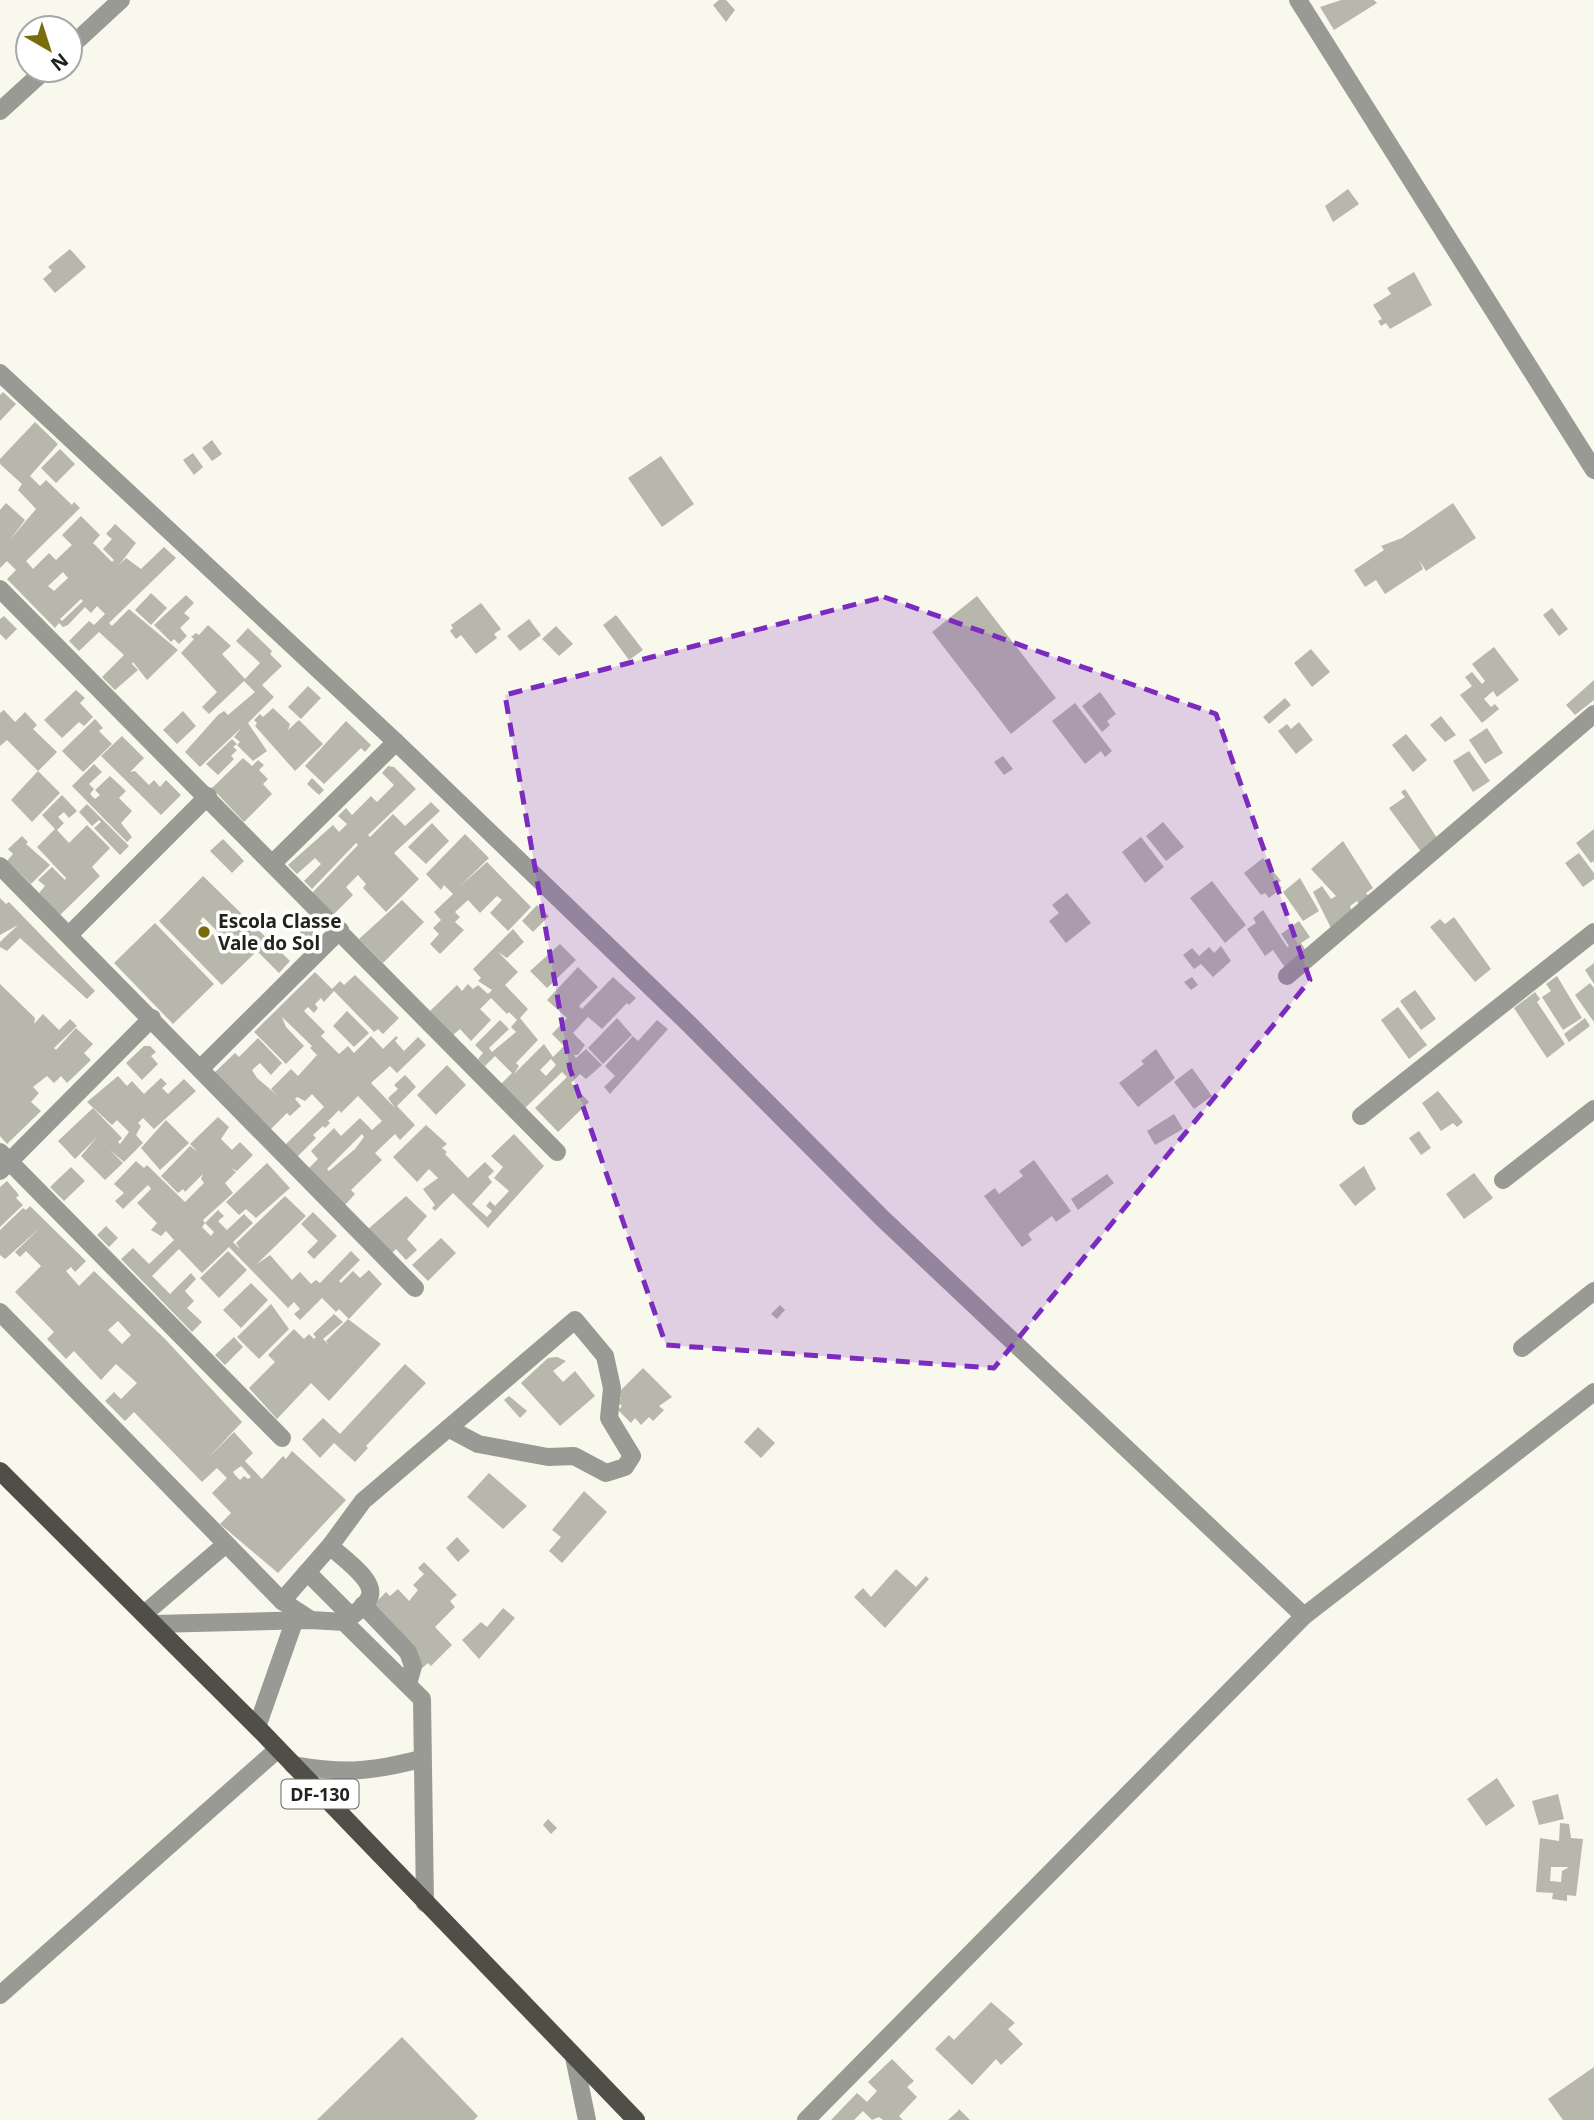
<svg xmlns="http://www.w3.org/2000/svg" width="1594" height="2120" font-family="'Noto Sans',sans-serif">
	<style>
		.building { fill: #b8b7ac; fill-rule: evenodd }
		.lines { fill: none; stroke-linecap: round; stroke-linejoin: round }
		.minor { stroke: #9a9a95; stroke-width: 18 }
		.major { stroke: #504f47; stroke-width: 18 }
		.marked { fill: #7b2cbf; fill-opacity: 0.2; stroke: #7b2cbf; stroke-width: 5; stroke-dasharray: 14 9; stroke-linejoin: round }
		.poi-dot { fill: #786d0a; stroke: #fff; stroke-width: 2.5 }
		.labels { text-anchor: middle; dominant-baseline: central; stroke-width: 7; stroke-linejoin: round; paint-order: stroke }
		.shield { fill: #fff; stroke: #646462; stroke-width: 2 }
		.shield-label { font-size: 18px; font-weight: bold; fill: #22221e }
		.poi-label { font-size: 19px; font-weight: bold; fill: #22221e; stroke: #fff; text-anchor: start }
	</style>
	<rect width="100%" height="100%" fill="#f9f8ed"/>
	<g class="building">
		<polygon points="719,0 726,0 735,10 726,22 713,5"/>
		<polygon points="1341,0 1374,0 1377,3 1334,30 1320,7"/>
		<polygon points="1348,189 1359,204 1333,222 1325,206"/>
		<polygon points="70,249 86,267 55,293 43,279 52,271 48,267"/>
		<polygon points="1414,272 1432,305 1390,329 1386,323 1381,326 1378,321 1382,319 1373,305 1391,294 1387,288"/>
		<polygon points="3,392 16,404 0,421 0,395"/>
		<path d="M 35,422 L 58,444 L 30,476 L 40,486 L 46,480 L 72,505 L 74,502 L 80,508 L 26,561 L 33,569 L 49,553 L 56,560 L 72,545 L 62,535 L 81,516 L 100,535 L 93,543 L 112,562 L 114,560 L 103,549 L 112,539 L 106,534 L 115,524 L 136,543 L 119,565 L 126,558 L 141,569 L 164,547 L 176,558 L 109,623 L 112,626 L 129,609 L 178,650 L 147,680 L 133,662 L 132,664 L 138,670 L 115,690 L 102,677 L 124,655 L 99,632 L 79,651 L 69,641 L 89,621 L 94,625 L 105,614 L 97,606 L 91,613 L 85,607 L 68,625 L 63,627 L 59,623 L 55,628 L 7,579 L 16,570 L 7,561 L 0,568 L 0,510 L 6,503 L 25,520 L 9,541 L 36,509 L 18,490 L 22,484 L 0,464 L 0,459 ZM 63,572 L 68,578 L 54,591 L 48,586 ZM 81,599 L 83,601 L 62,621 L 60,619 Z"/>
		<polygon points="212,440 222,454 212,461 202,448"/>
		<polygon points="60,449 75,464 56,483 41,468"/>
		<polygon points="193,453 203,467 194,475 183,460"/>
		<polygon points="661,456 694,504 662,527 628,478"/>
		<polygon points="1453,503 1476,538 1426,571 1419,560 1423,569 1385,594 1376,580 1365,587 1354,570 1384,550 1381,546 1402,538"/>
		<polygon points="151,593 167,608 151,625 135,610"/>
		<polygon points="186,595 194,603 184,613 190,618 180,628 187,636 179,644 174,639 171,642 154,625"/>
		<polygon points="977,596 1056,698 1011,734 932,632"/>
		<polygon points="481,603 501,629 494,634 497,638 476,654 461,635 456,639 450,631 453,628 451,625"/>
		<polygon points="1552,608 1568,629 1559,636 1543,615"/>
		<polygon points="616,615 643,650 629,660 603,625"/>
		<polygon points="4,616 17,629 6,640 0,634 0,619"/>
		<polygon points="529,619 541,635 520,651 507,636"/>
		<polygon points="208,625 231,646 222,654 245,679 260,663 236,641 248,628 272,651 270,654 282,666 262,685 274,697 248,723 267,751 253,761 237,745 240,742 234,737 241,728 200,767 185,752 218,715 224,711 228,715 255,692 244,681 209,714 202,707 217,692 181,653 194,639 191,637 196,633 199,635"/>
		<polygon points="556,626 573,644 559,656 542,639"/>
		<polygon points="1494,647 1519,680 1497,697 1493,691 1484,699 1491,707 1495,704 1499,709 1482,723 1460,695 1472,686 1465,677 1472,672 1482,684 1485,681 1472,664"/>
		<polygon points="1311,649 1330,672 1312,687 1294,663"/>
		<polygon points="1594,680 1594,700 1575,715 1566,705"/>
		<polygon points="308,686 321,698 301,719 288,707"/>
		<polygon points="76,690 85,698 80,703 93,717 84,726 79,722 62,738 44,720"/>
		<polygon points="1100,692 1116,714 1107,721 1110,725 1102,732 1082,706"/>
		<polygon points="1285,698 1291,705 1269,724 1263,717"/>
		<polygon points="1075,703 1112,751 1105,757 1101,751 1085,764 1052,721"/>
		<polygon points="273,708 290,724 288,730 299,720 323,744 295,771 255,726 257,723 254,720 260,714 263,717"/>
		<polygon points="4,710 15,722 25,712 37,725 33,729 57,752 38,771 7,740 0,746 0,713"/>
		<polygon points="183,711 196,726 177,744 163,730"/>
		<polygon points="1441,716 1456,735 1445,742 1430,725"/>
		<polygon points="95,719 103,728 99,731 112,744 83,772 62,751"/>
		<polygon points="346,721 371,745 365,752 361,748 324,784 305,766"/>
		<polygon points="1299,722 1313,740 1296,754 1278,731 1287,724 1291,729"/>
		<polygon points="1487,728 1503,753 1485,764 1469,740"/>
		<polygon points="1406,734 1427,760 1413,772 1392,745"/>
		<polygon points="122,736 144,758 130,772 135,771 149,785 154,780 160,787 166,780 181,795 161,815 101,756"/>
		<polygon points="232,739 237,744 233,747 237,750 231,756 234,759 218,775 206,764"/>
		<polygon points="1469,751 1490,781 1473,792 1453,761"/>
		<polygon points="1003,756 1013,769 1004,775 994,762"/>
		<polygon points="243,758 252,766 258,760 264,765 259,770 268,779 263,784 272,794 244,822 212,788"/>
		<polygon points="94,764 102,772 89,784 94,789 90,794 95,799 100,795 95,790 110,776 126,791 119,798 132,811 121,823 132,837 127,842 72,786"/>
		<polygon points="388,766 394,767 416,789 368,835 370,837 393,814 405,826 431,802 440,811 394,853 419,879 386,912 363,888 366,884 358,875 346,887 353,895 334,914 312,893 358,845 356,843 312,889 304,881 321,864 315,858 297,874 288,865 333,825 339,832 347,824 338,816 346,808 352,815 371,796 377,802 394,785 382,773"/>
		<polygon points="38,771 60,793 32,822 11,800"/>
		<polygon points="312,778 324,790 319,795 307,784"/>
		<polygon points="1405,789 1437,838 1422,853 1389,808 1405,797 1401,792"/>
		<polygon points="62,795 77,811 69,818 64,812 58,817 64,823 57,830 69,843 87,825 110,848 92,867 100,876 60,915 39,893 45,886 38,880 52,867 65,880 66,878 37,847 55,829 42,815"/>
		<polygon points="87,804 129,846 120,855 94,828 101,822 99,820 92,826 79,812"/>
		<polygon points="1163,822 1184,847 1166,861 1146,836"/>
		<polygon points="432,823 449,841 426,864 408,847"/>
		<polygon points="1594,829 1594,861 1591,863 1576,843"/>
		<polygon points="465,834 489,858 458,888 487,862 531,907 508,931 490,913 502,900 497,896 480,913 468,900 455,912 460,917 455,922 464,930 440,954 430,944 439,934 433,928 441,920 434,912 453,894 444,885 441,890 426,874"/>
		<polygon points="22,836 28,842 26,844 50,865 31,884 7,861 13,854 8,849"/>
		<polygon points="1141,837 1164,867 1145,883 1122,852"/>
		<polygon points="223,839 244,861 232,873 210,851"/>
		<polygon points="1343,841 1373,888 1366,893 1371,899 1360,906 1357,901 1350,906 1353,914 1332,930 1313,892 1322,886 1331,899 1336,896 1311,869"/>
		<polygon points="1579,853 1594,873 1594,879 1583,887 1565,863"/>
		<polygon points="1263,858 1281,881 1278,883 1282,888 1269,898 1265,893 1261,895 1244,873"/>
		<path d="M 203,876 L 290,961 L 279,973 L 257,951 L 222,985 L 159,921 ZM 203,917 L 226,940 L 222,944 L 200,921 Z"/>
		<polygon points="1300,878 1319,911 1303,921 1283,892"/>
		<polygon points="1212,881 1246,925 1225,943 1190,898"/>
		<polygon points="1067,893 1091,923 1066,943 1049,921 1059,913 1052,905"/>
		<polygon points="0,898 6,904 9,902 95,991 87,999 20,938 7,951 0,947 0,942 18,925 0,935"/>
		<polygon points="402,900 424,922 383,963 359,939"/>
		<polygon points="537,905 549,916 533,932 522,921"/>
		<polygon points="1263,910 1287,947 1289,946 1281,934 1299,921 1310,937 1301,943 1307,952 1286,969 1273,950 1265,956 1247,929 1256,923 1253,918"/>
		<polygon points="1454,917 1491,969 1475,982 1430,927 1440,919 1445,924"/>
		<polygon points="302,919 313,930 313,936 302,945 295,938 301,932 295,926"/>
		<polygon points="155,923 214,984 173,1024 114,963"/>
		<path d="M 513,929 L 524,942 L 507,958 L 498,952 L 518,972 L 505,985 L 528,1009 L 520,1018 L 538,1040 L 516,1063 L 519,1066 L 514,1074 L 544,1044 L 553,1057 L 564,1046 L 552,1034 L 567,1018 L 547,1000 L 578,967 L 598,987 L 579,1006 L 582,1009 L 613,977 L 636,998 L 629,1005 L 627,1003 L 602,1029 L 588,1017 L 573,1033 L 585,1045 L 578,1055 L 574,1055 L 576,1058 L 586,1049 L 602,1065 L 586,1079 L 580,1074 L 571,1083 L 589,1102 L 558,1132 L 535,1108 L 567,1077 L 562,1072 L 525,1108 L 501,1084 L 512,1073 L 495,1056 L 485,1066 L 478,1059 L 483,1053 L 475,1045 L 500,1020 L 509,1029 L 489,1048 L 492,1052 L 516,1032 L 511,1027 L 517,1020 L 509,1012 L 507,1014 L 491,998 L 480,1009 L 491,1020 L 471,1041 L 460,1029 L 453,1035 L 430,1011 L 457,985 L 462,991 L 468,984 L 473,989 L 478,985 L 488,994 L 492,990 L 478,981 L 481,978 L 473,969 ZM 551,1059 L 556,1065 L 546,1076 L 540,1070 Z"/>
		<polygon points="560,944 576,960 547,988 530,971"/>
		<polygon points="1221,946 1231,961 1213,977 1201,964 1194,969 1183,955 1192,948 1199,956 1209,947 1214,953"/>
		<polygon points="1594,963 1594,984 1585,970"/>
		<path d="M 315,972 L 332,989 L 340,981 L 344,985 L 355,975 L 399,1018 L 383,1034 L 378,1029 L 374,1032 L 334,991 L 324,1002 L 321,998 L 315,1004 L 318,1008 L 314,1013 L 308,1007 L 304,1011 L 325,1032 L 321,1036 L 339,1054 L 348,1046 L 354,1053 L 371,1036 L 383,1049 L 396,1036 L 398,1038 L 395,1041 L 404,1051 L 418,1037 L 426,1045 L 397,1073 L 390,1066 L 371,1083 L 395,1108 L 388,1098 L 398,1089 L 394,1085 L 405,1075 L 409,1079 L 416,1087 L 397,1106 L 415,1125 L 400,1140 L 395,1134 L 375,1153 L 382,1160 L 351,1190 L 355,1194 L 345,1205 L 309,1168 L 318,1159 L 311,1151 L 334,1128 L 341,1136 L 360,1118 L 372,1130 L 382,1121 L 358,1096 L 341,1113 L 339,1110 L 328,1121 L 330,1123 L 325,1128 L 323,1126 L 313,1135 L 316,1138 L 297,1157 L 285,1145 L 324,1107 L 312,1094 L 305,1101 L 297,1097 L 295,1099 L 301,1106 L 290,1116 L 287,1113 L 270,1130 L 214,1073 L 235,1053 L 239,1057 L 258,1038 L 282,1063 L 271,1075 L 260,1063 L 252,1070 L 257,1078 L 278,1096 L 271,1089 L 291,1069 L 298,1076 L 317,1055 L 310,1048 L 312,1046 L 282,1017 L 286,1027 L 304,1046 L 286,1064 L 254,1032 ZM 362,1134 L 364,1137 L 355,1149 L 329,1171 L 327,1169 Z"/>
		<polygon points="1557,976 1582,1018 1563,1030 1542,997 1551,991 1546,984"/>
		<polygon points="1192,977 1198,985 1191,990 1184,982"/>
		<polygon points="1590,983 1594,988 1594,1022 1575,995"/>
		<polygon points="0,984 35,1018 34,1024 43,1014 59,1030 70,1019 77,1026 54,1048 56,1050 76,1028 93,1044 84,1053 91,1060 67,1083 61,1076 54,1083 47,1076 33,1087 39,1093 31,1102 41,1111 7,1144 0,1136"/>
		<polygon points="1415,990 1436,1019 1421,1030 1400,1001"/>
		<polygon points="1535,992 1540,999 1537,1002 1565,1044 1547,1058 1514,1008"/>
		<polygon points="1398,1007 1427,1045 1409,1059 1381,1020"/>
		<polygon points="347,1011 369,1033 354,1047 333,1026"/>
		<polygon points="617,1018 632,1035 603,1064 588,1048"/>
		<polygon points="1585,1018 1590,1026 1569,1042 1564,1034"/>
		<polygon points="657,1020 668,1029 610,1094 604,1087 615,1076 605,1066 633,1036 638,1041"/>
		<polygon points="144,1046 150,1046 156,1052 151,1056 158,1064 142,1080 126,1063"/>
		<polygon points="1156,1049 1175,1078 1138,1107 1119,1083 1144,1064 1141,1061"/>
		<polygon points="447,1065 466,1085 436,1115 417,1095"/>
		<polygon points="1192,1068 1212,1096 1194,1109 1174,1082"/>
		<polygon points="118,1076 127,1086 132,1081 144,1094 161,1078 167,1084 162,1088 168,1094 184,1079 196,1091 154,1129 143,1118 138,1123 141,1126 136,1135 143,1143 124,1162 110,1150 123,1163 105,1180 81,1156 97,1137 75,1159 58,1141 93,1108 122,1138 118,1142 120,1144 129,1132 117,1120 112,1125 87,1102"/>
		<polygon points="1438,1091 1463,1122 1457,1127 1453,1123 1441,1131 1422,1103"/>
		<polygon points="1174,1114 1183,1129 1155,1145 1147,1131"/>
		<polygon points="218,1117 229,1127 221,1139 232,1150 240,1142 253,1155 237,1171 231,1168 236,1172 225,1183 233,1193 203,1220 205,1223 202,1227 211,1236 214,1232 205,1223 218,1210 224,1216 218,1221 227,1230 244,1214 253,1223 233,1242 240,1249 236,1243 285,1196 306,1216 256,1265 270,1255 292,1280 300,1272 311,1284 316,1280 320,1283 351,1251 360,1260 339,1281 341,1283 353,1271 360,1278 369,1270 382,1284 349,1319 339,1309 336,1312 322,1298 300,1320 294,1314 300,1309 294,1302 288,1308 229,1247 202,1273 179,1249 152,1276 170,1294 191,1273 196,1279 185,1291 194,1301 187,1308 202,1322 192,1332 121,1259 133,1248 149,1264 174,1240 166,1231 161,1236 151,1230 157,1223 137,1203 151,1189 148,1185 123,1209 115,1201 124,1193 114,1184 136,1161 144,1168 147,1165 185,1202 204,1183 201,1179 203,1174 185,1192 183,1189 178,1193 161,1176 190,1146 198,1152 190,1144"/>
		<polygon points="166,1120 189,1143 160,1170 141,1148"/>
		<polygon points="426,1125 447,1144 442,1148 447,1152 445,1154 468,1178 485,1162 494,1171 488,1177 492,1182 472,1204 487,1217 492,1211 486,1206 490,1201 495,1206 509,1191 494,1178 503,1167 491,1156 514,1134 544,1166 488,1228 453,1193 435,1211 432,1208 435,1205 423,1189 438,1178 429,1169 417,1182 393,1157"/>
		<polygon points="1419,1131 1431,1148 1421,1155 1409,1138"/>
		<polygon points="1034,1160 1071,1211 1056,1222 1052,1216 1028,1234 1032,1240 1022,1247 984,1196 995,1188 999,1194 1023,1176 1019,1171"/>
		<polygon points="267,1163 290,1188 256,1218 246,1209 239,1215 226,1202"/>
		<polygon points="1364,1166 1376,1189 1355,1206 1339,1185"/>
		<polygon points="71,1167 85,1181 64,1201 50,1187"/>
		<polygon points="1474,1173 1493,1198 1464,1219 1446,1194"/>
		<polygon points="1107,1174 1114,1183 1078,1210 1071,1199"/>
		<polygon points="7,1181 19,1195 16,1198 23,1205 0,1227 0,1187"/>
		<polygon points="406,1196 427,1216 407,1239 417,1250 406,1260 396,1249 391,1254 367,1230"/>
		<path d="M 30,1206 L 86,1261 L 75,1272 L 71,1267 L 66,1271 L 79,1286 L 94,1271 L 166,1340 L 242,1422 L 206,1460 L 234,1432 L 253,1453 L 245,1461 L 262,1479 L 283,1456 L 286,1459 L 292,1451 L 346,1500 L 278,1573 L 220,1524 L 231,1513 L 212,1493 L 227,1478 L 217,1468 L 202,1482 L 134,1412 L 125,1421 L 105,1401 L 114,1392 L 121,1399 L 137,1383 L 116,1364 L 101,1380 L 74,1351 L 66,1359 L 47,1339 L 54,1332 L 15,1292 L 41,1266 L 26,1251 L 20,1257 L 15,1252 L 41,1227 L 5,1259 L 0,1255 L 0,1230 L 23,1208 L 26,1210 ZM 118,1321 L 131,1335 L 122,1344 L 108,1330 ZM 241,1466 L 251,1477 L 248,1479 L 244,1476 L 240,1480 L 235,1475 L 233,1472 Z"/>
		<polygon points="313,1212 337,1236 314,1259 307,1252 318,1241 301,1224"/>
		<polygon points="106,1226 118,1238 109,1247 97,1235"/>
		<polygon points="441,1238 456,1253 428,1281 412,1265"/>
		<polygon points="228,1251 247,1270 219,1298 200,1278"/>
		<polygon points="251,1283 268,1300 241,1328 223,1310"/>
		<polygon points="271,1304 289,1329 259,1359 237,1337"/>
		<polygon points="780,1305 785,1310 777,1319 771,1314"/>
		<polygon points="334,1314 343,1322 323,1339 329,1345 326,1341 348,1319 381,1344 329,1401 311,1383 277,1419 249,1388 275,1362 268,1355 294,1329 304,1339 309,1334 314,1339 316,1337 313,1334"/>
		<polygon points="234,1337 243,1347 225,1365 215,1355"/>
		<polygon points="557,1357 566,1361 553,1371 563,1382 575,1371 595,1396 560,1426 521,1383 548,1358"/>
		<polygon points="405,1364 426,1383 366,1446 368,1448 355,1462 334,1443 320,1458 302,1439 323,1418 340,1434"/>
		<polygon points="643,1368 672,1397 659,1406 664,1410 653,1421 649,1417 641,1425 635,1418 631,1423 618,1410 622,1406 617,1402 621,1398 617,1394"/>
		<polygon points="509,1396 527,1411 520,1418 504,1400"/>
		<polygon points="758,1427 775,1443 761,1458 744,1442"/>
		<polygon points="489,1473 527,1506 503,1529 467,1497"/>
		<polygon points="584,1491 607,1512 562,1563 549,1551 561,1537 552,1530"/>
		<polygon points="457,1537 470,1551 458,1562 446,1548"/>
		<polygon points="424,1562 457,1595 450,1601 455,1607 435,1627 452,1645 431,1666 428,1663 421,1669 364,1614 386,1592 390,1596 398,1589 409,1601 418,1590 413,1585 424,1574 418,1568"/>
		<polygon points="896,1569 916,1587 926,1576 929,1579 885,1628 854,1597 863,1588 871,1597"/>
		<polygon points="503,1608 515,1618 479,1659 462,1640 481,1622 487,1627"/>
		<polygon points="1497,1778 1515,1806 1486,1826 1467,1799"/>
		<polygon points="1558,1794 1564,1819 1539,1825 1532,1801"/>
		<polygon points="548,1819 557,1828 551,1834 543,1825"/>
		<path d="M 1560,1823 L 1569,1824 L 1571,1838 L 1583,1839 L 1576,1896 L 1567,1895 L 1567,1901 L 1552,1899 L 1553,1893 L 1536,1892 L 1540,1838 L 1559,1841 ZM 1551,1867 L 1569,1867 L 1562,1871 L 1561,1882 L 1550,1881 Z"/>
		<polygon points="991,2002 1015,2023 1008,2029 1023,2044 1001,2065 996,2059 972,2085 935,2049 949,2035 954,2040"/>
		<polygon points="402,2037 478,2116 474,2120 317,2120"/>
		<polygon points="892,2059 914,2081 907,2087 917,2097 899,2116 903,2120 883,2120 879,2117 872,2120 863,2111 854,2120 831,2120 857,2093 867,2102 877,2091 868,2082"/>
		<polygon points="1594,2067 1594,2120 1563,2120 1548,2099"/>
		<polygon points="959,2109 970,2120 948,2120 958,2111"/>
	</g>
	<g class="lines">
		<g class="minor">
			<polyline points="1298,0 1594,470"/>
			<polyline points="70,47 121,0"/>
			<polyline points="0,111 45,70"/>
			<polyline points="0,373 396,742 689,1024 882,1218 1304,1616"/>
			<polyline points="0,589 557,1152"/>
			<polyline points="273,863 396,742"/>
			<polyline points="0,866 415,1288"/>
			<polyline points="69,935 208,796"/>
			<polyline points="1287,976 1594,714"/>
			<polyline points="202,1067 340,930"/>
			<polyline points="1361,1116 1594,932"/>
			<polyline points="0,1152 282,1438"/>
			<polyline points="0,1171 152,1018"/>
			<polyline points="1503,1180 1594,1109"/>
			<polyline points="0,1312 282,1601 311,1620"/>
			<polyline points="1522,1348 1594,1291"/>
			<path d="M 330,1546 C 341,1557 378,1581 369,1598 C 365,1607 352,1616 344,1622"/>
			<polyline points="307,1572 351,1616"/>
			<polyline points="282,1601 330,1546 363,1501 575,1320 605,1356 612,1388 609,1418 632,1456 625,1467 606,1473 574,1456 548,1457 478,1444 448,1428"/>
			<polyline points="363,1605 408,1652 413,1666 408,1684"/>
			<polyline points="144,1614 226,1544"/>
			<polyline points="154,1624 311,1620 344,1622 422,1699 425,1903"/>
			<polyline points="257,1727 294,1622"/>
			<path d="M 293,1765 C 346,1774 369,1772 421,1759"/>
			<polyline points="0,1995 278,1749"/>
			<polyline points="574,2057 587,2120"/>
			<polyline points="806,2120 1304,1616 1594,1392"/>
		</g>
		<polyline class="major" points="0,1471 257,1727 636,2120"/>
	</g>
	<path class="marked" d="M 884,597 L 1216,714 L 1310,980 L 994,1368 L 666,1345 L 570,1069 L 505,695 Z"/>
	<circle class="poi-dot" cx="204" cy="932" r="7"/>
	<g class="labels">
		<rect class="shield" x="281.5" y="1779.5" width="77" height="29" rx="5"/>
		<g class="shield-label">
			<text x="320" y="1794">DF-130</text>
		</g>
		<g class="poi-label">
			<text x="218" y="921">Escola Classe<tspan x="218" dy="22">Vale do Sol</tspan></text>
		</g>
	</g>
	<g transform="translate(49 49) rotate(141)"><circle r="33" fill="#ffffff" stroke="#a7a7a5" stroke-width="2"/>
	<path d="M0-5L12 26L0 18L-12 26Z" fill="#786d0a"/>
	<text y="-10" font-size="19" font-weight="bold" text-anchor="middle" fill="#22221e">N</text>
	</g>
</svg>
